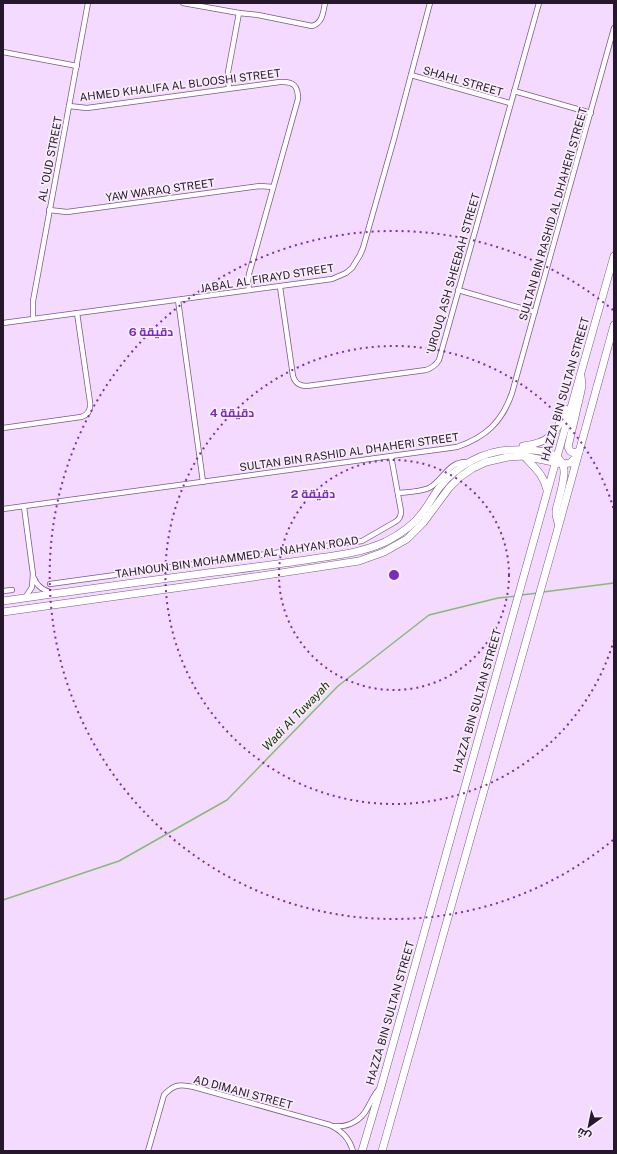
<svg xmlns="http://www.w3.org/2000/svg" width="617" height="1154" viewBox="0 0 617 1154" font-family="'Public Sans',Cairo,sans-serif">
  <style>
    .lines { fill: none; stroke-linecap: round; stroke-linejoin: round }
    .stream { stroke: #89ba73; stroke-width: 1.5 }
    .street-casing { stroke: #7e578d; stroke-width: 6 }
    .primary-casing { stroke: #7e578d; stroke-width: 8 }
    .street { stroke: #fff; stroke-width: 4.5 }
    .primary { stroke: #fff; stroke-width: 7 }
    .ring { fill: none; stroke: #7b2cbf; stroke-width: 2; stroke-dasharray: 2 4 }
    .labels { text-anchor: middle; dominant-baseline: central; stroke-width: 3.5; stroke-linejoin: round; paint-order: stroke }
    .street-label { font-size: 11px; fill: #27172d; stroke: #f7eefa }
    .water-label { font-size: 12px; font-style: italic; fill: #143301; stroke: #f7eefa }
    .centre { fill: #7b2cbf; stroke: #f7eefa; stroke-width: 2 }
    .ring-label { font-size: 12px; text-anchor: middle; font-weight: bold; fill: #7b2cbf; stroke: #f7eefa; stroke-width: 3.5; stroke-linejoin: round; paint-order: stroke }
  </style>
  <rect width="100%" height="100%" fill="#f4dafe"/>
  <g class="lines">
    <!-- stream -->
    <g class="stream">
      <polyline points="543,592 614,583"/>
      <polyline points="521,595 538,593"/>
      <polyline points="3,900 119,861 227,800 338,686 429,615 498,598 516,596"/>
    </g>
    <!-- street casing -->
    <g class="street-casing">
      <g id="street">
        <path d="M 183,3 L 239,13 L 258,15 L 312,26 C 323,23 323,12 325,3"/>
        <polyline points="3,52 77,66"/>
        <polyline points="411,75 510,103"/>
        <polyline points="229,88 228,80 228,72 239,13"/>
        <polyline points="514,91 591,113"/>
        <path d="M 69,106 L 87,108 L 280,82 C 294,81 298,86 298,99 L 249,274 L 248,282 L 249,290"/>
        <polyline points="49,210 67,212 260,186 273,187"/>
        <path d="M 280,287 L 293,376 C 295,383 299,386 307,386 L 426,370 C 432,368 436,365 439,360 L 539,3"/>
        <polyline points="458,290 535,312"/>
        <polyline points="178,300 203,482"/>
        <polyline points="33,319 33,301 88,3"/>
        <polyline points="3,323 332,279 346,273 352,268 360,255 363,248 394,139 430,3"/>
        <path d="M 3,428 L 81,417 C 88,415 91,410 90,402 L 77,313"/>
        <path d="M 398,493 C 407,492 420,492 429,488 C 443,481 448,461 467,462"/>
        <polyline points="24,507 33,574 32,587 25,598"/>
        <path d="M 3,509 L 457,447 C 486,437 502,422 512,393 L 614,28"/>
        <path d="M 34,578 C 37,587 44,590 52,593"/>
        <path d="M 50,584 L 362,541 L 395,522 C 399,520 401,516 401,511 L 391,456"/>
        <polyline points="3,591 12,590"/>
        <path d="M 334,1126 C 348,1128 362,1120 368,1107 C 372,1100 374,1094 380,1088"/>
        <path d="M 148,1151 L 164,1095 C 174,1084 180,1084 194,1087 L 330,1125 C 342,1131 349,1138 353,1151"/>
      </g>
    </g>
    <!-- primary casing -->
    <g class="primary-casing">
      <g id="primary">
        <path d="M 523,446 C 548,443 558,434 565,409"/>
        <polyline points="579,451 574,453 570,451 568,447 581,391 582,385 581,376"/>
        <path d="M 524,456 C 534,467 544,475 547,490"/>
        <path d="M 3,601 C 77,591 150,580 224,571 C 255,567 287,563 318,558 C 341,555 363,552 385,542 C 399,535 413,526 423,512 C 429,504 433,496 439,488 C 457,465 484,451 512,450 C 530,449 566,449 564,474 C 563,486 559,498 556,510 L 556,515 L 558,523"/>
        <polyline points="3,612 247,578 359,561 384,552 407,539 423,523 449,488 460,477 473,468 486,462 508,457 524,456 563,464 570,463 577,457"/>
        <polyline points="362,1151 381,1087 557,457 614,256"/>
        <polyline points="382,1151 555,539 614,325"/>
      </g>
    </g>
    <!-- street -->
    <use href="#street" class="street"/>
    <!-- primary -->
    <use href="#primary" class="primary"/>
  </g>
  <!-- distance rings -->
  <g class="ring">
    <circle cx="394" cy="575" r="115"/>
    <path d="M614 640A229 229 0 1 1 614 510"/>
    <path d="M613 840A344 344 0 1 1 613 310"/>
  </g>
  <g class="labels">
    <!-- street labels -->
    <g class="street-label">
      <text transform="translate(463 81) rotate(16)">SHAHL STREET</text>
      <text transform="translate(180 85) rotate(-7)">AHMED KHALIFA AL BLOOSHI STREET</text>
      <text transform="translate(50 159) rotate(-79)">AL 'OUD STREET</text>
      <text transform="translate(160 190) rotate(-8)">YAW WARAQ STREET</text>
      <text transform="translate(553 214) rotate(-74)">SULTAN BIN RASHID AL DHAHERI STREET</text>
      <text transform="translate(453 274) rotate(-74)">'UROUQ ASH SHEEBAH STREET</text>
      <text transform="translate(267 278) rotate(-9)">JABAL AL FIRAYD STREET</text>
      <text transform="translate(565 389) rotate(-74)">HAZZA BIN SULTAN STREET</text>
      <text transform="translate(349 452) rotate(-8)">SULTAN BIN RASHID AL DHAHERI STREET</text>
      <text transform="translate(237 557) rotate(-8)">TAHNOUN BIN MOHAMMED AL NAHYAN ROAD</text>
      <text transform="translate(477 701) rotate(-74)">HAZZA BIN SULTAN STREET</text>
      <text transform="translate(390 1013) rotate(-74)">HAZZA BIN SULTAN STREET</text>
      <text transform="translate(243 1092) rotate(15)">AD DIMANI STREET</text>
    </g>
    <!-- water labels -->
    <g class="water-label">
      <text transform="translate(296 716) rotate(-46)">Wadi Al Tuwayah</text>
    </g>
  </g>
  <circle cx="394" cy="575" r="6" class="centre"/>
  <g class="ring-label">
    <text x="151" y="336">6 دقيقة</text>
    <text x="232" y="417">4 دقيقة</text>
    <text x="313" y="498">2 دقيقة</text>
  </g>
  <!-- border -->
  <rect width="617" height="1154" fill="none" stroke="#27172d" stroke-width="8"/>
  <!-- north arrow -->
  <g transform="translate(589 1126) rotate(213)" stroke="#f7eefa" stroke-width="3" paint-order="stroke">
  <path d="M0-3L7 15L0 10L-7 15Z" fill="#27172d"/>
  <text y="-6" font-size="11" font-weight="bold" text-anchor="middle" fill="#27172d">ش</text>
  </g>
</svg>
